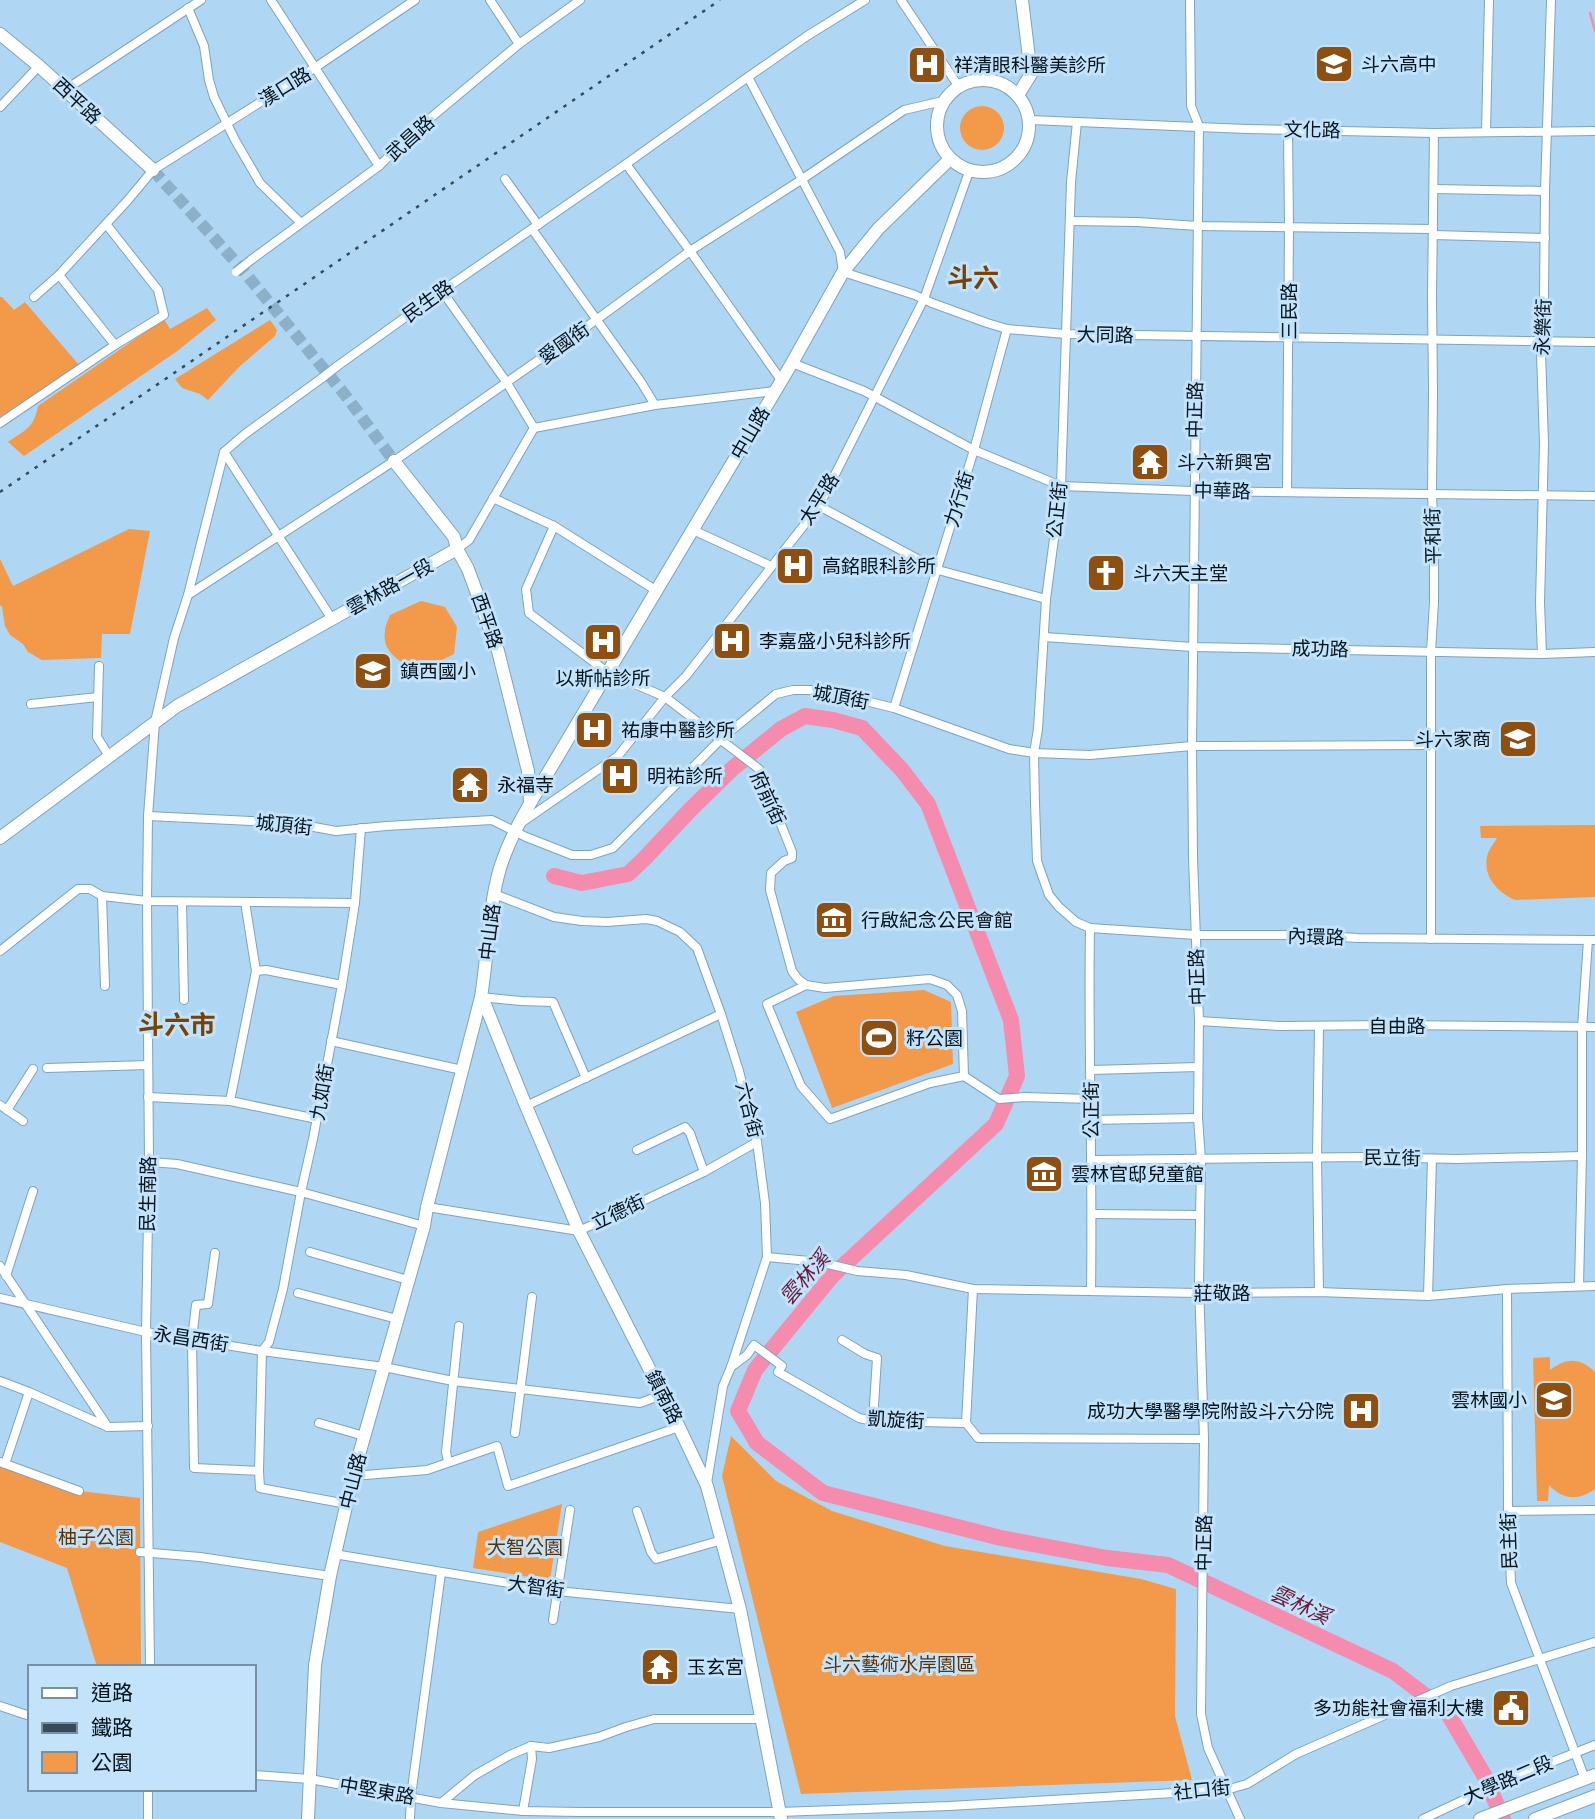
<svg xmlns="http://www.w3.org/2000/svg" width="1595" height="1819" viewBox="0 0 1595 1819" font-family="'Fira Sans Condensed','Noto Sans TC',sans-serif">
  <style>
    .green { fill: #f29a4a }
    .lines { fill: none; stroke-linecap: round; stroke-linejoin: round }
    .stream { stroke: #f58bad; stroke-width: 2.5 }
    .river { stroke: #f58bad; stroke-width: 16 }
    .primary-tunnel { stroke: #8db0c9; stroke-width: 12; stroke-dasharray: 12 6; stroke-linecap: butt }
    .street-casing { stroke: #7da3bf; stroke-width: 10 }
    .secondary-casing { stroke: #7da3bf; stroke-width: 14 }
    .primary-casing { stroke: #7da3bf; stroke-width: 14 }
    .street { stroke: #fff; stroke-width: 8 }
    .secondary { stroke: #fff; stroke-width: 12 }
    .primary { stroke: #fff; stroke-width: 12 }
    .rail { stroke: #364b5b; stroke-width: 2.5; stroke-dasharray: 3.5 7; stroke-linecap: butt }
    .street-bridge-casing { stroke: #7da3bf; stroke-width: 10; stroke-linecap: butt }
    .street-bridge { stroke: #fff; stroke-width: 8 }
    .labels { text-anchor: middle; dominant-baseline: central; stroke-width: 6; stroke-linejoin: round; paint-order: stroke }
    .poi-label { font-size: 19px; fill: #05131d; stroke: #c3e3fb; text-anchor: start }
    .street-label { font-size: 19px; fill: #05131d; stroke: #c3e3fb }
    .park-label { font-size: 19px; fill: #5c3309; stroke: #c3e3fb }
    .water-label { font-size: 21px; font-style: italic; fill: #6a193a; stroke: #c3e3fb }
    .district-label { font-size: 26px; font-weight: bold; fill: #784204; stroke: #c3e3fb }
  </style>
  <rect width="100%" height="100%" fill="#afd7f4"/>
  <!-- green -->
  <g class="green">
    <circle cx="982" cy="128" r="22"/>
    <polygon points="0,297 2,297 14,310 25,302 79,365 0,417"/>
    <path d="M 207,308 L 216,320 L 176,352 L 24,456 L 8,442 C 25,430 34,428 38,406 L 164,319 L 170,329 Z"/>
    <polygon points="270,320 277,330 275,336 239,367 208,400 200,394 182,388 175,379"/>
    <polygon points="129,529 150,531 130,634 102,634 101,658 42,660 28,652 23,644 10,635 5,626 2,607 0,605 0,559 13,586"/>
    <path d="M 421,601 L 445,607 L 457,627 L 454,654 L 419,671 C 402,664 381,652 385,631 C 385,626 388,620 390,615 Z"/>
    <path d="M 1595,825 L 1595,897 L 1515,900 C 1497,892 1481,875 1488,853 C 1490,848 1494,843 1497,838 L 1481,838 L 1480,826 Z"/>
    <polygon points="924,990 951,1002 953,1064 832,1108 796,1012 834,996"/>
    <path d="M 1550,1357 L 1550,1370 C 1567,1358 1579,1357 1595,1372 L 1595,1489 C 1578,1501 1563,1500 1549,1485 L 1548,1501 L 1537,1501 L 1533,1358 Z"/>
    <polygon points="731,1436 776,1481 832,1511 945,1546 1141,1579 1176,1589 1175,1716 1192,1780 801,1794 722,1476"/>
    <polygon points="0,1465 79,1491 140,1498 141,1667 97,1667 67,1568 0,1542"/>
    <polygon points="562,1504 550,1580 473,1568 478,1532"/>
  </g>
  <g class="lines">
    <!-- stream -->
    <polyline class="stream" points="1590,13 1595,31"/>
    <!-- river -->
    <polyline class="river" points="554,876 582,883 628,874 644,859 691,809 733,768 781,729 805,716 833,720 862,728 902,770 928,804 1011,1020 1017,1076 996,1124 832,1276 755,1370 738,1411 757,1443 823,1493 1001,1538 1107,1558 1168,1565 1393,1671 1447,1712 1484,1775 1503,1819"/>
    <!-- primary-tunnel -->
    <polyline class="primary-tunnel" points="153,170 241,268 346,396 394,461"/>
    <!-- street casing -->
    <g class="street-casing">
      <g id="street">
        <polyline points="271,0 379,166"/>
        <polyline points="490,0 519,44"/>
        <polyline points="901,0 955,81 960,85"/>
        <polyline points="1190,0 1191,106 1199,126 1192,746 1193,858 1199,1021 1198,1118 1201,1160 1199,1283 1204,1439 1201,1714 1208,1748 1240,1819"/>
        <polyline points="188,8 204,46 209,80 214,97 235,140 260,183 301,223"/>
        <polyline points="748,77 840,252 843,272 915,295 932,303 987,323 1007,329 1065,334 1595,342"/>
        <polyline points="65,90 201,0"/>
        <polyline points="0,107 39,66"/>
        <polyline points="1030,120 1246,129 1434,133 1595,131"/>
        <polyline points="1077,122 1071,182 1061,486 1046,599 1038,729 1034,753 1035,803 1037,861 1049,895 1059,907 1076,922 1090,928 1196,935 1312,935 1357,938 1595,940"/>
        <polyline points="1486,132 1489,0"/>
        <polyline points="626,164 690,251 781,380"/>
        <polyline points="505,179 538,225"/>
        <polyline points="1435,189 1545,191"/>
        <polyline points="1070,221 1137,222 1198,226 1433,229"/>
        <polyline points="532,229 641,382 655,405"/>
        <polyline points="1433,235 1545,238"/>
        <polyline points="251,260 379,166 416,130 519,44 580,0"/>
        <polyline points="59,275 115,345"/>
        <polyline points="442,291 507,383 534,428"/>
        <polyline points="34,297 59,275 128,200 153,170 316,67 415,0"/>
        <polyline points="792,363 864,391 974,450 1061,486 1193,491 1595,496"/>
        <polyline points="336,367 442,291 626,164 748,77 807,36 865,0"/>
        <polyline points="0,423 115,345 164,315 158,290 106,224"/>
        <polyline points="224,452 332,619"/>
        <polyline points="1287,492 1289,227 1288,129"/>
        <polyline points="493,498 554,526 657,591"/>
        <polyline points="819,506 938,570 1046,599"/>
        <polyline points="554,526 526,589 529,613 607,672 665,697 759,769 792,852 792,858 784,861 771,873 770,890 792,971 798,979 806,985 825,988 930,979 947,985 957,995 962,1011 964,1076 999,1099 1025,1097 1090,1099"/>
        <polyline points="693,530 771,566"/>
        <polyline points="457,549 469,540 534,428 655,405 775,391"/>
        <polyline points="188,595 394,461 596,320 690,251 801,180 904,110 943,101"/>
        <polyline points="1044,637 1193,647 1542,654 1595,652"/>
        <polyline points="1542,654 1540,603 1544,444 1541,352 1544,298 1545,191 1551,0"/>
        <polyline points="99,666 97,737 109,756"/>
        <polyline points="31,704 98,697"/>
        <polyline points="894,708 974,450 1007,329"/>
        <polyline points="148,816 292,823 336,831 386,826 492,820 526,837 572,855 591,855 613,848 721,739 776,694 793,690 821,690 894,708 1009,749 1034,753 1090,755 1192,746 1431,745"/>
        <polyline points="521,823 618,756 665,697 686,676 819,506 924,299 970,169"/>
        <polyline points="494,894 554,917 582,921 607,922 646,919 657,921 680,932 697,948 721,1014 739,1071 757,1142 765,1203 767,1257 731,1367 723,1386 707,1483"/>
        <polyline points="102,896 105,986"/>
        <polyline points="182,902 184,1000"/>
        <polyline points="245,902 256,971"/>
        <path d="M 1090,928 C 1088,1049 1093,1170 1091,1291"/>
        <polyline points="1431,939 1431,652 1434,602 1434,546 1432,493 1433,390 1432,297 1434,133"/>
        <polyline points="0,951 78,889 90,889 102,896 147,901 355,903"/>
        <polyline points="806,985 767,1004 801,1086 830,1119 930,1083 964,1076"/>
        <polyline points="481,997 521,1001 553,1002 586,1078"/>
        <polyline points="1199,1021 1279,1026 1394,1025 1595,1027"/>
        <polyline points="331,1041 462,1070"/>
        <polyline points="47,1068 148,1065"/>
        <polyline points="1091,1070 1198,1067"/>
        <polyline points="148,1097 230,1101 317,1119"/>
        <polyline points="230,1101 256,971 266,970 342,985"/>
        <polyline points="0,1105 23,1121"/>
        <polyline points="526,1106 721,1014"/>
        <polyline points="7,1110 33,1069"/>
        <polyline points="1091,1120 1198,1118"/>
        <polyline points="637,1150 685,1127 690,1133 704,1172"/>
        <polyline points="1092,1160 1365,1157 1457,1159 1582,1156"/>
        <polyline points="149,1162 177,1164 301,1192 424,1226"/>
        <polyline points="427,1207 579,1231 704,1172 757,1142"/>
        <polyline points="1092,1214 1200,1215"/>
        <polyline points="310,1252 408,1280"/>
        <polyline points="215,1253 208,1304 196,1305 192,1339 194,1468 259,1471 260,1488 347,1504"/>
        <polyline points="767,1257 820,1262 857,1271 906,1275 973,1289 1199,1293 1319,1292 1428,1296 1507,1289 1595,1286"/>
        <polyline points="0,1266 108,1427"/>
        <polyline points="6,1276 33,1191"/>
        <polyline points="1579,1286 1582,1156 1582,1028 1588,940"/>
        <polyline points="1507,1289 1508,1511 1511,1583 1585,1779"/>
        <polyline points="1319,1292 1317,1158 1319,1027"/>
        <polyline points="298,1293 397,1319"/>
        <polyline points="1428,1296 1432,1159"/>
        <polyline points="0,1298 146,1332 262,1351 384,1367 453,1381 640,1403 662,1395"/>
        <polyline points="842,1340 865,1354 877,1358 873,1421"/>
        <polyline points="731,1367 747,1355 754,1345 782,1366 778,1372 859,1418 873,1421 966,1423"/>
        <polyline points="0,1381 29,1392 108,1427 148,1426"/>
        <polyline points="319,1423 364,1436"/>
        <polyline points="966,1423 978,1438 1204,1439"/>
        <polyline points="966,1423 973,1289"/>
        <polyline points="515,1433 532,1297"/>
        <polyline points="448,1461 446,1452 459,1326"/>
        <polyline points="0,1462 79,1491"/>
        <polyline points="5,1464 29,1392"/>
        <polyline points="259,1471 262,1351 269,1342 283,1289 301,1192 313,1139 342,985 355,903 361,828"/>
        <polyline points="353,1476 427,1470 497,1446 508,1486 679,1427"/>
        <polyline points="637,1511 651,1552 656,1559 722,1540"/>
        <polyline points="1508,1511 1595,1510"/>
        <polyline points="140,1552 200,1557 330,1576"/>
        <polyline points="334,1554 557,1591 740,1609"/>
        <polyline points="553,1620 570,1510"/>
        <polyline points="150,1667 146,1332 149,1162 147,901 148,816 155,722 174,638 188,595 224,452 245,434 322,378"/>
        <polyline points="0,1706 30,1716"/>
        <polyline points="254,1775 310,1779 441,1803 523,1811 580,1812 779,1812 949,1806 1226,1790 1247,1784 1296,1754 1451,1686 1595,1642"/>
        <polyline points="148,1789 148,1819"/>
        <polyline points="441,1803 475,1775 510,1755 531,1746 549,1748 599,1737 626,1727 654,1719 762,1719"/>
        <polyline points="523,1811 532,1759 531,1746"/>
        <polyline points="410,1819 411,1796 441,1573"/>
        <polyline points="1423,1819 1504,1781 1595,1745"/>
      </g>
    </g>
    <!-- secondary casing -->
    <g class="secondary-casing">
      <g id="secondary">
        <circle cx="983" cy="126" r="46"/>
        <polyline points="1018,95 1031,74 1022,0"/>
        <polyline points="457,549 468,569 498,651 528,771 530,802"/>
        <polyline points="482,997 526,1106 579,1231 679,1427 707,1486 740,1609 781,1819"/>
        <path d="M 308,1819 L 315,1665 L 330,1576 L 353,1476 L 424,1226 L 427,1207 L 481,997 C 488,954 488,910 500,868 C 511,833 531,802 549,771 L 792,363 L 843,272 L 878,229 L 950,159"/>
      </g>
    </g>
    <!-- primary casing -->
    <g class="primary-casing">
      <g id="primary">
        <polyline points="0,34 39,66 153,170"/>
        <polyline points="0,838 177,706 457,549 454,537 394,461"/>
        <polyline points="1480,1819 1595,1775"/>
        <polyline points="1535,1819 1595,1796"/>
      </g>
    </g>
    <!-- street -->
    <use href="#street" class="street"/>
    <!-- secondary -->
    <use href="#secondary" class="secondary"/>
    <!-- primary -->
    <use href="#primary" class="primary"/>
    <!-- rail -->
    <polyline class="rail" points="0,492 720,0"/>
    <!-- street-bridge casing -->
    <g class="street-bridge-casing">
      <g id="street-bridge">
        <polyline points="236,272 251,260"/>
        <polyline points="322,378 336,367"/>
      </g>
    </g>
    <!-- street-bridge -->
    <use href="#street-bridge" class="street-bridge"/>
  </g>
  <!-- icons -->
  <defs>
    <g id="school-square" transform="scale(2.0125)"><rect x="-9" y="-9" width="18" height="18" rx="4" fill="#8d5011" stroke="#c3e3fb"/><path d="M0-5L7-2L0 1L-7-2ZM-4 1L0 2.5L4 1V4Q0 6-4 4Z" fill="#fff"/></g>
    <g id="hospital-square" transform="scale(2.0125)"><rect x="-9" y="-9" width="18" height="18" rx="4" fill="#8d5011" stroke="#c3e3fb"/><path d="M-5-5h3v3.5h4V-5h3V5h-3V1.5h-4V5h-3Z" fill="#fff"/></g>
    <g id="temple-square" transform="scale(2.0125)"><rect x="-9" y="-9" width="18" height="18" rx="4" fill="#8d5011" stroke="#c3e3fb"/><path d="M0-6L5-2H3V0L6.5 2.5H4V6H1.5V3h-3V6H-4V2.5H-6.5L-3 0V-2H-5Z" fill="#fff"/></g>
    <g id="church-square" transform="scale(2.0125)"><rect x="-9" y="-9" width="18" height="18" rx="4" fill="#8d5011" stroke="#c3e3fb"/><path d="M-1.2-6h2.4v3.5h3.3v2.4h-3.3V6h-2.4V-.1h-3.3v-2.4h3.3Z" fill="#fff"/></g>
    <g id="museum-square" transform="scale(2.0125)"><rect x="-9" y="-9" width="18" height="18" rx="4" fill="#8d5011" stroke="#c3e3fb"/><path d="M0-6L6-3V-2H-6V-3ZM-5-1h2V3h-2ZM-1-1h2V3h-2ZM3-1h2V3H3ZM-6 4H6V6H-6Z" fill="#fff"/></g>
    <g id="stadium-square" transform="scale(2.0125)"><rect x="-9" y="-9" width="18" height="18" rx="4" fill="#8d5011" stroke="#c3e3fb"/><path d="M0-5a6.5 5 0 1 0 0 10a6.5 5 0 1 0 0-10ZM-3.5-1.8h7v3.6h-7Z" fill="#fff"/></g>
    <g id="civic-square" transform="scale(2.0125)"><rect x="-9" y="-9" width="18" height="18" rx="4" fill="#8d5011" stroke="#c3e3fb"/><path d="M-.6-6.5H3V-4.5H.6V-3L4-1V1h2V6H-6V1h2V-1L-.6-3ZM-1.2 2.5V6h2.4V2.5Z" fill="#fff"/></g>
  </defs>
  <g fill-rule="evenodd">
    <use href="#school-square" x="1334" y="64"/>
    <use href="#hospital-square" x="927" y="65"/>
    <use href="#temple-square" x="1150" y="462"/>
    <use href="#hospital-square" x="795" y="566"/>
    <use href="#church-square" x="1106" y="573"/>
    <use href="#hospital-square" x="732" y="641"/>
    <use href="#hospital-square" x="603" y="642"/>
    <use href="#school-square" x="373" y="671"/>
    <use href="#hospital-square" x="594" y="730"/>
    <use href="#school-square" x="1518" y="739"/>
    <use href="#hospital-square" x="620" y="776"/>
    <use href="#temple-square" x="470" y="785"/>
    <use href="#museum-square" x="834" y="920"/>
    <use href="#stadium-square" x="879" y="1038"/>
    <use href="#museum-square" x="1044" y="1174"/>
    <use href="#school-square" x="1554" y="1400"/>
    <use href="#hospital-square" x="1361" y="1411"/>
    <use href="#temple-square" x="660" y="1667"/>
    <use href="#civic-square" x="1511" y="1708"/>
  </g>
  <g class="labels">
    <!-- poi labels -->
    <g class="poi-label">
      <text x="1361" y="64">斗六高中</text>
      <text x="954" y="65">祥清眼科醫美診所</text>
      <text x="1177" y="462">斗六新興宮</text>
      <text x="822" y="566">高銘眼科診所</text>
      <text x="1133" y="573">斗六天主堂</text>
      <text x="759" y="641">李嘉盛小兒科診所</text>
      <text x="400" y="671">鎮西國小</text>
      <text x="603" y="678" text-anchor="middle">以斯帖診所</text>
      <text x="621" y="730">祐康中醫診所</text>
      <text x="1491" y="739" text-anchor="end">斗六家商</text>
      <text x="647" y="776">明祐診所</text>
      <text x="497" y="785">永福寺</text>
      <text x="861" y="920">行啟紀念公民會館</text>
      <text x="906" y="1038">籽公園</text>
      <text x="1071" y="1174">雲林官邸兒童館</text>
      <text x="1527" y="1400" text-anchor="end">雲林國小</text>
      <text x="1334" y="1411" text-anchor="end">成功大學醫學院附設斗六分院</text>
      <text x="687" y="1667">玉玄宮</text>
      <text x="1484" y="1708" text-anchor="end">多功能社會福利大樓</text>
    </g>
    <!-- street labels -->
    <g class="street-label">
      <text transform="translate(285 87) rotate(-32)">漢口路</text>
      <text transform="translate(77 101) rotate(43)">西平路</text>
      <text transform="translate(1312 130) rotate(1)">文化路</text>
      <text transform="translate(410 138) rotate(-42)">武昌路</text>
      <text transform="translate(428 301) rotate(-36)">民生路</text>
      <text transform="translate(1289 311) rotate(-90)">三民路</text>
      <text transform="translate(1543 327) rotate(-88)">永樂街</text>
      <text transform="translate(1105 335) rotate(1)">大同路</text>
      <text transform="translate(564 343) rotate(-35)">愛國街</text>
      <text transform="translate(1195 410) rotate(-89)">中正路</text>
      <text transform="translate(750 433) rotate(-60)">中山路</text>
      <text transform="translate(1222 491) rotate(1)">中華路</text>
      <text transform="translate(819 499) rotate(-58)">太平路</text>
      <text transform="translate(959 499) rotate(-73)">力行街</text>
      <text transform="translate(1057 510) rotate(-84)">公正街</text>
      <text transform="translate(1433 536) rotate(-91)">平和街</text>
      <text transform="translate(390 587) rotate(-29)">雲林路一段</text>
      <text transform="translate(487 621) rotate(71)">西平路</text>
      <text transform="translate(1320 649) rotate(1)">成功路</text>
      <text transform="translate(841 697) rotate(11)">城頂街</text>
      <text transform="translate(768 798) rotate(65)">府前街</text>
      <text transform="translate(284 825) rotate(6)">城頂街</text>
      <text transform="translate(490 932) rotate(-83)">中山路</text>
      <text transform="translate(1316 937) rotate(2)">內環路</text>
      <text transform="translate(1197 977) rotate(-92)">中正路</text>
      <text x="1397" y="1026">自由路</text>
      <text transform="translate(322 1092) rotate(-80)">九如街</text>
      <text transform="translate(749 1110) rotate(76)">六合街</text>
      <text transform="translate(1091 1110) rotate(-90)">公正街</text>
      <text transform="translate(1392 1158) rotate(1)">民立街</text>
      <text transform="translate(148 1194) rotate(-89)">民生南路</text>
      <text transform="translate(618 1212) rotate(-25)">立德街</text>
      <text x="1222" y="1293">莊敬路</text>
      <text transform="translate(191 1339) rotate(9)">永昌西街</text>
      <text transform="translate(664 1397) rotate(63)">鎮南路</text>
      <text transform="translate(896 1420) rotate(3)">凱旋街</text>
      <text transform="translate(353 1481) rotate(-76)">中山路</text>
      <text transform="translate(1509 1541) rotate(-92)">民主街</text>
      <text transform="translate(1204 1543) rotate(-89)">中正路</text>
      <text transform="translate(536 1587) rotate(8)">大智街</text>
      <text transform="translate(1508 1780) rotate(-23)">大學路二段</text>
      <text transform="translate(1202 1790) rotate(-6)">社口街</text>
      <text transform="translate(377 1791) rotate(10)">中堅東路</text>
    </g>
    <!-- park labels -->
    <g class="park-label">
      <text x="96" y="1537">柚子公園</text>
      <text x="525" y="1547">大智公園</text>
      <text x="899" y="1664">斗六藝術水岸園區</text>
    </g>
    <!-- water labels -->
    <g class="water-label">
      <text transform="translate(805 1278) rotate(-49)">雲林溪</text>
      <text transform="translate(1300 1605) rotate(25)">雲林溪</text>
    </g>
    <!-- district labels -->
    <g class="district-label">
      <text x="973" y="278">斗六</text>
      <text x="177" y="1025">斗六市</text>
    </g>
  </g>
  <!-- legend -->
  <rect x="28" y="1665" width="228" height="126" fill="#c3e3fb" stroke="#7790a2" stroke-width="2"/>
  <rect x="42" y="1688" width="35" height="10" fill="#ffffff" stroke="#7790a2" stroke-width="2"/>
  <text x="91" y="1700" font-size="21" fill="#05131d">道路</text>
  <rect x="42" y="1723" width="35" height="10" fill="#364b5b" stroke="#7790a2" stroke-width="2"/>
  <text x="91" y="1735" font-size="21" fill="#05131d">鐵路</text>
  <rect x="42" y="1752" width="35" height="21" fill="#f29a4a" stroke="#7790a2" stroke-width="2"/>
  <text x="91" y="1770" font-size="21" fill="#05131d">公園</text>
</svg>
